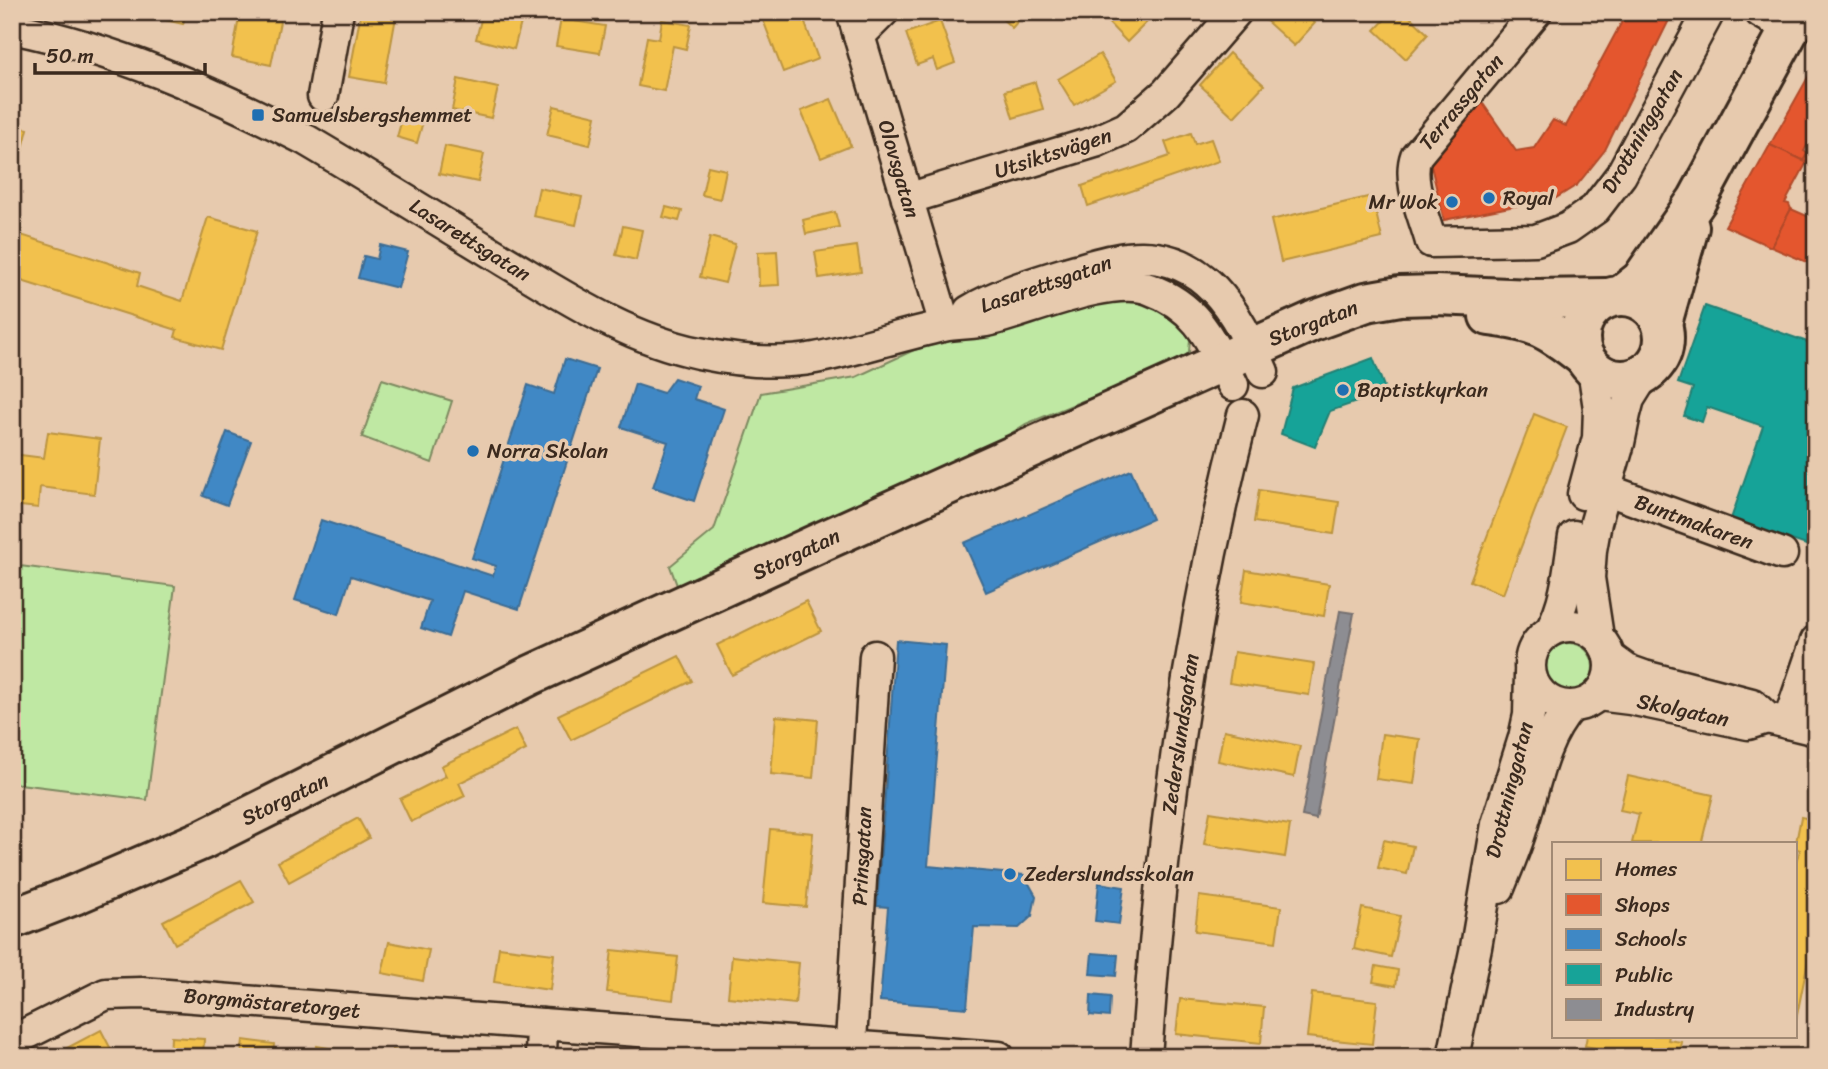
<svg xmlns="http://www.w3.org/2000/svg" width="1828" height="1069" viewBox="0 0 1828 1069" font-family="Sriracha,sans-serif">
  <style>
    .green { fill: #bfe8a3; stroke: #7d8960; stroke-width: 2 }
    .homes { fill: #f2c14e; stroke: #bb9440; stroke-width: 2 }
    .shops { fill: #e4572e; stroke: #b14a29; stroke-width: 2 }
    .schools { fill: #3f88c5; stroke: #3e6c93; stroke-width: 2 }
    .public { fill: #17a398; stroke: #227f73; stroke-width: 2 }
    .industry { fill: #8d8d92; stroke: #746f6f; stroke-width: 2 }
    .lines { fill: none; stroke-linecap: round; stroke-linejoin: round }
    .minor-casing { stroke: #3b2a1e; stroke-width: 35 }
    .major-casing { stroke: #3b2a1e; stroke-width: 44 }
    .minor { stroke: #e7caae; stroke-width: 30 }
    .major { stroke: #e7caae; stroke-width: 38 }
    .poi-dot { fill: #1f6fb2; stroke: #e7caae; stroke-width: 2.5 }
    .labels { text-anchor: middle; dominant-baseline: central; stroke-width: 7; stroke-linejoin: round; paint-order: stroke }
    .street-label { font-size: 21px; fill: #3b2a1e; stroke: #e7caae }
    .poi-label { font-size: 21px; fill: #3b2a1e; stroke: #e7caae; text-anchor: start }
  </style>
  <rect width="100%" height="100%" fill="#e7caae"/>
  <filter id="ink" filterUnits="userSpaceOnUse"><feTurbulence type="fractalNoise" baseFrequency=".0143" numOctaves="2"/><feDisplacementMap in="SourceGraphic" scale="14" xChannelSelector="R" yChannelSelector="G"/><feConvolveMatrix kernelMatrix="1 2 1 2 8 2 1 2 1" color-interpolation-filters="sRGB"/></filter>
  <g filter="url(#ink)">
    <!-- green -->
    <g class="green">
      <polygon points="1141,298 1183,322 1190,340 1189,352 1176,367 1144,382 1082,401 1026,424 983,451 682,599 670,566 714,530 761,393 856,377 914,350 1083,303"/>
      <polygon points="382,379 452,401 432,463 362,437"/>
      <polygon points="12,565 175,586 147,800 12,783"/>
      <circle cx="1569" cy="667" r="24"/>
    </g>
    <!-- homes -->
    <g class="homes">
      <polygon points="145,12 186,12 183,24 144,15"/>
      <polygon points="240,12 282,12 271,65 232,57"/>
      <polygon points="361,12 396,17 384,83 349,77"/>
      <polygon points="483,12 496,12 522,19 514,49 476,39"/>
      <polygon points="760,12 801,12 818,59 783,72"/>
      <polygon points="995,12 1026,12 1012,28"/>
      <polygon points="1098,12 1139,12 1148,21 1127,42"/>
      <polygon points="1266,12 1303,12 1315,23 1294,46 1262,17"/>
      <polygon points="1392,12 1405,12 1428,34 1406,59 1375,30"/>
      <polygon points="561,19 605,26 600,53 556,46"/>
      <polygon points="662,20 691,25 686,49 673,46 664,91 638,86 647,37 659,39"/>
      <polygon points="940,21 955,63 937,70 933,59 917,65 906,33"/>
      <polygon points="1229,53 1264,85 1234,117 1200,85"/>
      <polygon points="1100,54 1116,81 1074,105 1058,79"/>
      <polygon points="458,79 498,88 491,118 452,110"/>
      <polygon points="1035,82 1043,109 1013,118 1005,91"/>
      <polygon points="831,99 851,146 821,158 801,111"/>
      <polygon points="554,106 596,116 590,145 547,135"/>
      <polygon points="404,112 424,118 417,143 397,137"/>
      <polygon points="12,125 28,129 12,190"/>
      <polygon points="1191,133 1195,144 1211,139 1219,161 1088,206 1082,186 1170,156 1165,142"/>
      <polygon points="445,146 484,154 478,182 439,174"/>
      <polygon points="708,166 726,170 720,199 702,195"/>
      <polygon points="539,188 582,197 576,225 533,216"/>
      <polygon points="1372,196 1382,238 1281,262 1271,220"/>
      <polygon points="666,207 682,211 679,221 663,217"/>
      <polygon points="835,212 839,227 806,234 803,220"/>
      <polygon points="208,217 257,231 221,350 175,337 177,330 12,278 12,232 140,273 137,286 182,301"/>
      <polygon points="623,226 642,230 636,260 616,255"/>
      <polygon points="710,237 735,244 725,283 700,277"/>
      <polygon points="857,246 861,272 819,278 815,252"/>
      <polygon points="777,251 779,285 759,286 758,252"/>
      <polygon points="1534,414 1567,427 1503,594 1470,581"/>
      <polygon points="48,432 100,439 94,494 40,487 38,508 12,505 12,454 44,458"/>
      <polygon points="1259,490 1339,502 1334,534 1254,522"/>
      <polygon points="1246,570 1329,584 1324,616 1241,602"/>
      <polygon points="806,601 821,631 732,675 717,645"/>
      <polygon points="1234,652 1314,664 1309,695 1229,683"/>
      <polygon points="679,656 692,681 571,740 558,715"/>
      <polygon points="776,716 818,720 813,778 771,774"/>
      <polygon points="516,729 526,750 459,783 465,796 411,822 400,799 446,776 441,766"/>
      <polygon points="1224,730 1300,746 1294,777 1218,761"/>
      <polygon points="1382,734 1420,739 1414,784 1376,779"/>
      <polygon points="1628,776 1713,795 1702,841 1711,843 1632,843 1639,814 1620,810"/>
      <polygon points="1210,812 1290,825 1285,857 1204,844"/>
      <polygon points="1801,817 1816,820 1816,921 1795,1025 1795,864 1800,850 1795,848"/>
      <polygon points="358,818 369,838 289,882 278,862"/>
      <polygon points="770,829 813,833 806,907 763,903"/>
      <polygon points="1384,840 1413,846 1407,874 1378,868"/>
      <polygon points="12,856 18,868 12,871"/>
      <polygon points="241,880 254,902 175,944 163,921"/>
      <polygon points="1199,896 1281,907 1276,942 1195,931"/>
      <polygon points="1362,908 1400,916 1391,957 1354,949"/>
      <polygon points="389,942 429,950 423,981 382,973"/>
      <polygon points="499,947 554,954 550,990 494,982"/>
      <polygon points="612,950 678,957 673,1000 607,992"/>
      <polygon points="732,956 799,963 795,1004 728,997"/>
      <polygon points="1376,966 1398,970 1396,986 1373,982"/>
      <polygon points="1312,993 1377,1001 1372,1044 1307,1037"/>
      <polygon points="1180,999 1264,1007 1261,1043 1176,1034"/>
      <polygon points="101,1030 115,1057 50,1057"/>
      <polygon points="1587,1036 1669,1036 1668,1040 1682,1042 1679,1057 1642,1057 1585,1046"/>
      <polygon points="171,1037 204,1039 203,1057 170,1057"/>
      <polygon points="243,1040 274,1044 273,1057 241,1057"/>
      <polygon points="317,1046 352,1052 351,1057 315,1057"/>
      <polygon points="392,1050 425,1055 424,1057 391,1057"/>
    </g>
    <!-- shops -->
    <g class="shops">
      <polygon points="1627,12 1673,12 1605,150 1577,185 1556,198 1444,220 1427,149 1479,98 1516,151 1534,148 1553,120 1566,126"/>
      <polygon points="1816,63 1816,130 1804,151 1808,153 1803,161 1770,145"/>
      <polygon points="1770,145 1807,162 1785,203 1789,204 1791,209 1771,247 1725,226"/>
      <polygon points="1812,152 1816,154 1816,166 1803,161 1808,153"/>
      <polygon points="1791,209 1816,220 1816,266 1771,247"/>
    </g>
    <!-- schools -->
    <g class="schools">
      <polygon points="380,245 408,252 398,288 358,278 364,256 377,259"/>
      <polygon points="565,359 597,369 519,609 463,591 448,637 421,628 430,601 351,576 339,614 295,600 321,520 493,576 496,566 472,558 528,385 554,394"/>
      <polygon points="674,378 698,386 694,399 724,409 694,501 653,487 668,442 621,427 635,384 663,393"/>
      <polygon points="227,432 251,441 227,505 203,496"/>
      <polygon points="1131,470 1152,519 986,592 964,543"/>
      <polygon points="896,640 946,645 928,866 1024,875 1036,896 1032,916 1019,928 974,927 967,1008 880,1001 888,907 877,906"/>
      <polygon points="1099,883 1124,887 1119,924 1095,921"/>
      <polygon points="1092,953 1118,955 1116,976 1090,974"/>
      <polygon points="1091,995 1110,997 1109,1017 1090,1015"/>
    </g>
    <!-- public -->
    <g class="public">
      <polygon points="1705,306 1816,345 1815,548 1731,519 1763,426 1707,407 1702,422 1684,416 1693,388 1678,383"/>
      <polygon points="1373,358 1386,392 1330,411 1315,447 1281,434 1293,388"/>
    </g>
    <!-- industry -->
    <polygon class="industry" points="1340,611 1354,613 1316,819 1302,816"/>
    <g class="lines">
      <!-- minor casing -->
      <g class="minor-casing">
        <g id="minor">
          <polyline points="852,12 945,325"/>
          <path d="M 1536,12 L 1416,156 C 1407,181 1424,216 1431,242 L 1536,240 L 1568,228 L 1595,209 L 1621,175 L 1709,12"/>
          <polyline points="1760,12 1790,29"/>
          <path d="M 12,28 C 116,49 212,92 306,140 C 372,179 438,220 505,261 C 567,298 627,338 699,353 C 737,361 777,365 815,358 C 858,350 900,335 943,326 C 959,323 975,324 991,320 C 1031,310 1111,275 1149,289 C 1199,307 1211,341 1233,385"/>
          <polyline points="859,36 883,12"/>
          <polyline points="323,96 338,12"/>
          <polyline points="907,199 1095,142 1126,128 1166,93 1236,12"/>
          <path d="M 969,311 C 999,293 1036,282 1069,272 C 1088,267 1107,260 1127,258 C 1204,249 1237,312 1263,372"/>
          <polyline points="1605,489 1782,554"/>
          <polyline points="1583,494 1598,438 1599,408 1593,369"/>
          <circle cx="1570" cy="666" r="40"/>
          <path d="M 1551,630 C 1567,600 1569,569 1574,536"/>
          <polyline points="1598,637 1589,578 1591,550 1596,522 1619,443 1625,414 1629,399 1644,375"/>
          <polyline points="1609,657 1627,670 1644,676 1752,704 1767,718 1816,730"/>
          <polyline points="1598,695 1630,699 1748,724 1767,718"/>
          <polyline points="1788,723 1816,641"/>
          <path d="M 1499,888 C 1507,868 1516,848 1522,827 C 1535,786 1542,739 1571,707"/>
          <polyline points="12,1041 106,994 142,993 542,1024 999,1057"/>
          <polyline points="541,1057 542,1024"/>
          <polyline points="850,1057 875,656"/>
          <path d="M 1146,1057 C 1161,840 1188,626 1243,415"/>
          <polyline points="1453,1057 1476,947 1497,824 1524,738 1529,715 1530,674"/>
        </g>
      </g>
      <!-- major casing -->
      <g class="major-casing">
        <g id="major">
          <polyline points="1622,295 1641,280 1697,200 1799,12"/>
          <circle cx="1622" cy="338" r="42"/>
          <path d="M 1489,316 C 1537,322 1547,328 1584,357"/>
          <polyline points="1662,323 1689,227"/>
          <polyline points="12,919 74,895 202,840 529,676 823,541 1313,321 1366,302 1400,296 1436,295 1532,299 1607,298"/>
        </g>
      </g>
      <!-- minor -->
      <use href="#minor" class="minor"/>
      <!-- major -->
      <use href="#major" class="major"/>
    </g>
  </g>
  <!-- markers -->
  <g class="poi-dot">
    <rect x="251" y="108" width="14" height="14" rx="3.5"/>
    <circle cx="1489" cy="198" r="7"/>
    <circle cx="1452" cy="202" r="7"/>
    <circle cx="1343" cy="390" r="7"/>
    <circle cx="473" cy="451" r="7"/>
    <circle cx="1010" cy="874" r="7"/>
  </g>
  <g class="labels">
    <!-- street labels -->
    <g class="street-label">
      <text transform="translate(1461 102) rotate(-50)">Terrassgatan</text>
      <text transform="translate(1642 131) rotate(-60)">Drottninggatan</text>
      <text transform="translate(1053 153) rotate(-18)">Utsiktsvägen</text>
      <text transform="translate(899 169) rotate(74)">Olovsgatan</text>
      <text transform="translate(470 240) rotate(32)">Lasarettsgatan</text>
      <text transform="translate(1046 284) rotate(-19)">Lasarettsgatan</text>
      <text transform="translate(1313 323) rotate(-21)">Storgatan</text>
      <text transform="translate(1694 522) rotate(20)">Buntmakaren</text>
      <text transform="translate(796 554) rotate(-25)">Storgatan</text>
      <text transform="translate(1683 710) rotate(12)">Skolgatan</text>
      <text transform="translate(1180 734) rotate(-82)">Zederslundsgatan</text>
      <text transform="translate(1509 790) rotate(-76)">Drottninggatan</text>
      <text transform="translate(285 799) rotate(-26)">Storgatan</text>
      <text transform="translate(862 856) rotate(-87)">Prinsgatan</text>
      <text transform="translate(272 1003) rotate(5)">Borgmästaretorget</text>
    </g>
    <!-- poi labels -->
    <g class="poi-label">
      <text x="272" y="115">Samuelsbergshemmet</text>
      <text x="1503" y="198">Royal</text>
      <text x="1438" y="202" text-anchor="end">Mr Wok</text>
      <text x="1357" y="390">Baptistkyrkan</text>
      <text x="487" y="451">Norra Skolan</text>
      <text x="1024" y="874">Zederslundsskolan</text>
    </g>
  </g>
  <!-- margin -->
  <rect width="1828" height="1069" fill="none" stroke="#e7caae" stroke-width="42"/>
  <rect x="21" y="21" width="1786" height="1027" fill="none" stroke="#3b2a1e" stroke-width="2.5" filter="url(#ink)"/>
  <!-- legend -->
  <rect x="1552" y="842" width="245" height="196" fill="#e7caae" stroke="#a28a74" stroke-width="2"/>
  <rect x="1566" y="859" width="35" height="21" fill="#f2c14e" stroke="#a28a74" stroke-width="2"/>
  <text x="1615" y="876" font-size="21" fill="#3b2a1e">Homes</text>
  <rect x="1566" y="894" width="35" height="21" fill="#e4572e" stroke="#a28a74" stroke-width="2"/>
  <text x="1615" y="912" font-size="21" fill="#3b2a1e">Shops</text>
  <rect x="1566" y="929" width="35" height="21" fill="#3f88c5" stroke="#a28a74" stroke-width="2"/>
  <text x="1615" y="946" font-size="21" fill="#3b2a1e">Schools</text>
  <rect x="1566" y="964" width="35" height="21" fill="#17a398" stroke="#a28a74" stroke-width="2"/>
  <text x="1615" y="982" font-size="21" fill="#3b2a1e">Public</text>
  <rect x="1566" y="999" width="35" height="21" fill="#8d8d92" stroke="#a28a74" stroke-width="2"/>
  <text x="1615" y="1016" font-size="21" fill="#3b2a1e">Industry</text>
  <!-- scale -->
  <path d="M35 63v10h170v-10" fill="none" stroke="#3b2a1e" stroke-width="3.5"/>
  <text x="46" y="63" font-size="21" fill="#3b2a1e" stroke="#e7caae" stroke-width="5" paint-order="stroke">50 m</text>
</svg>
